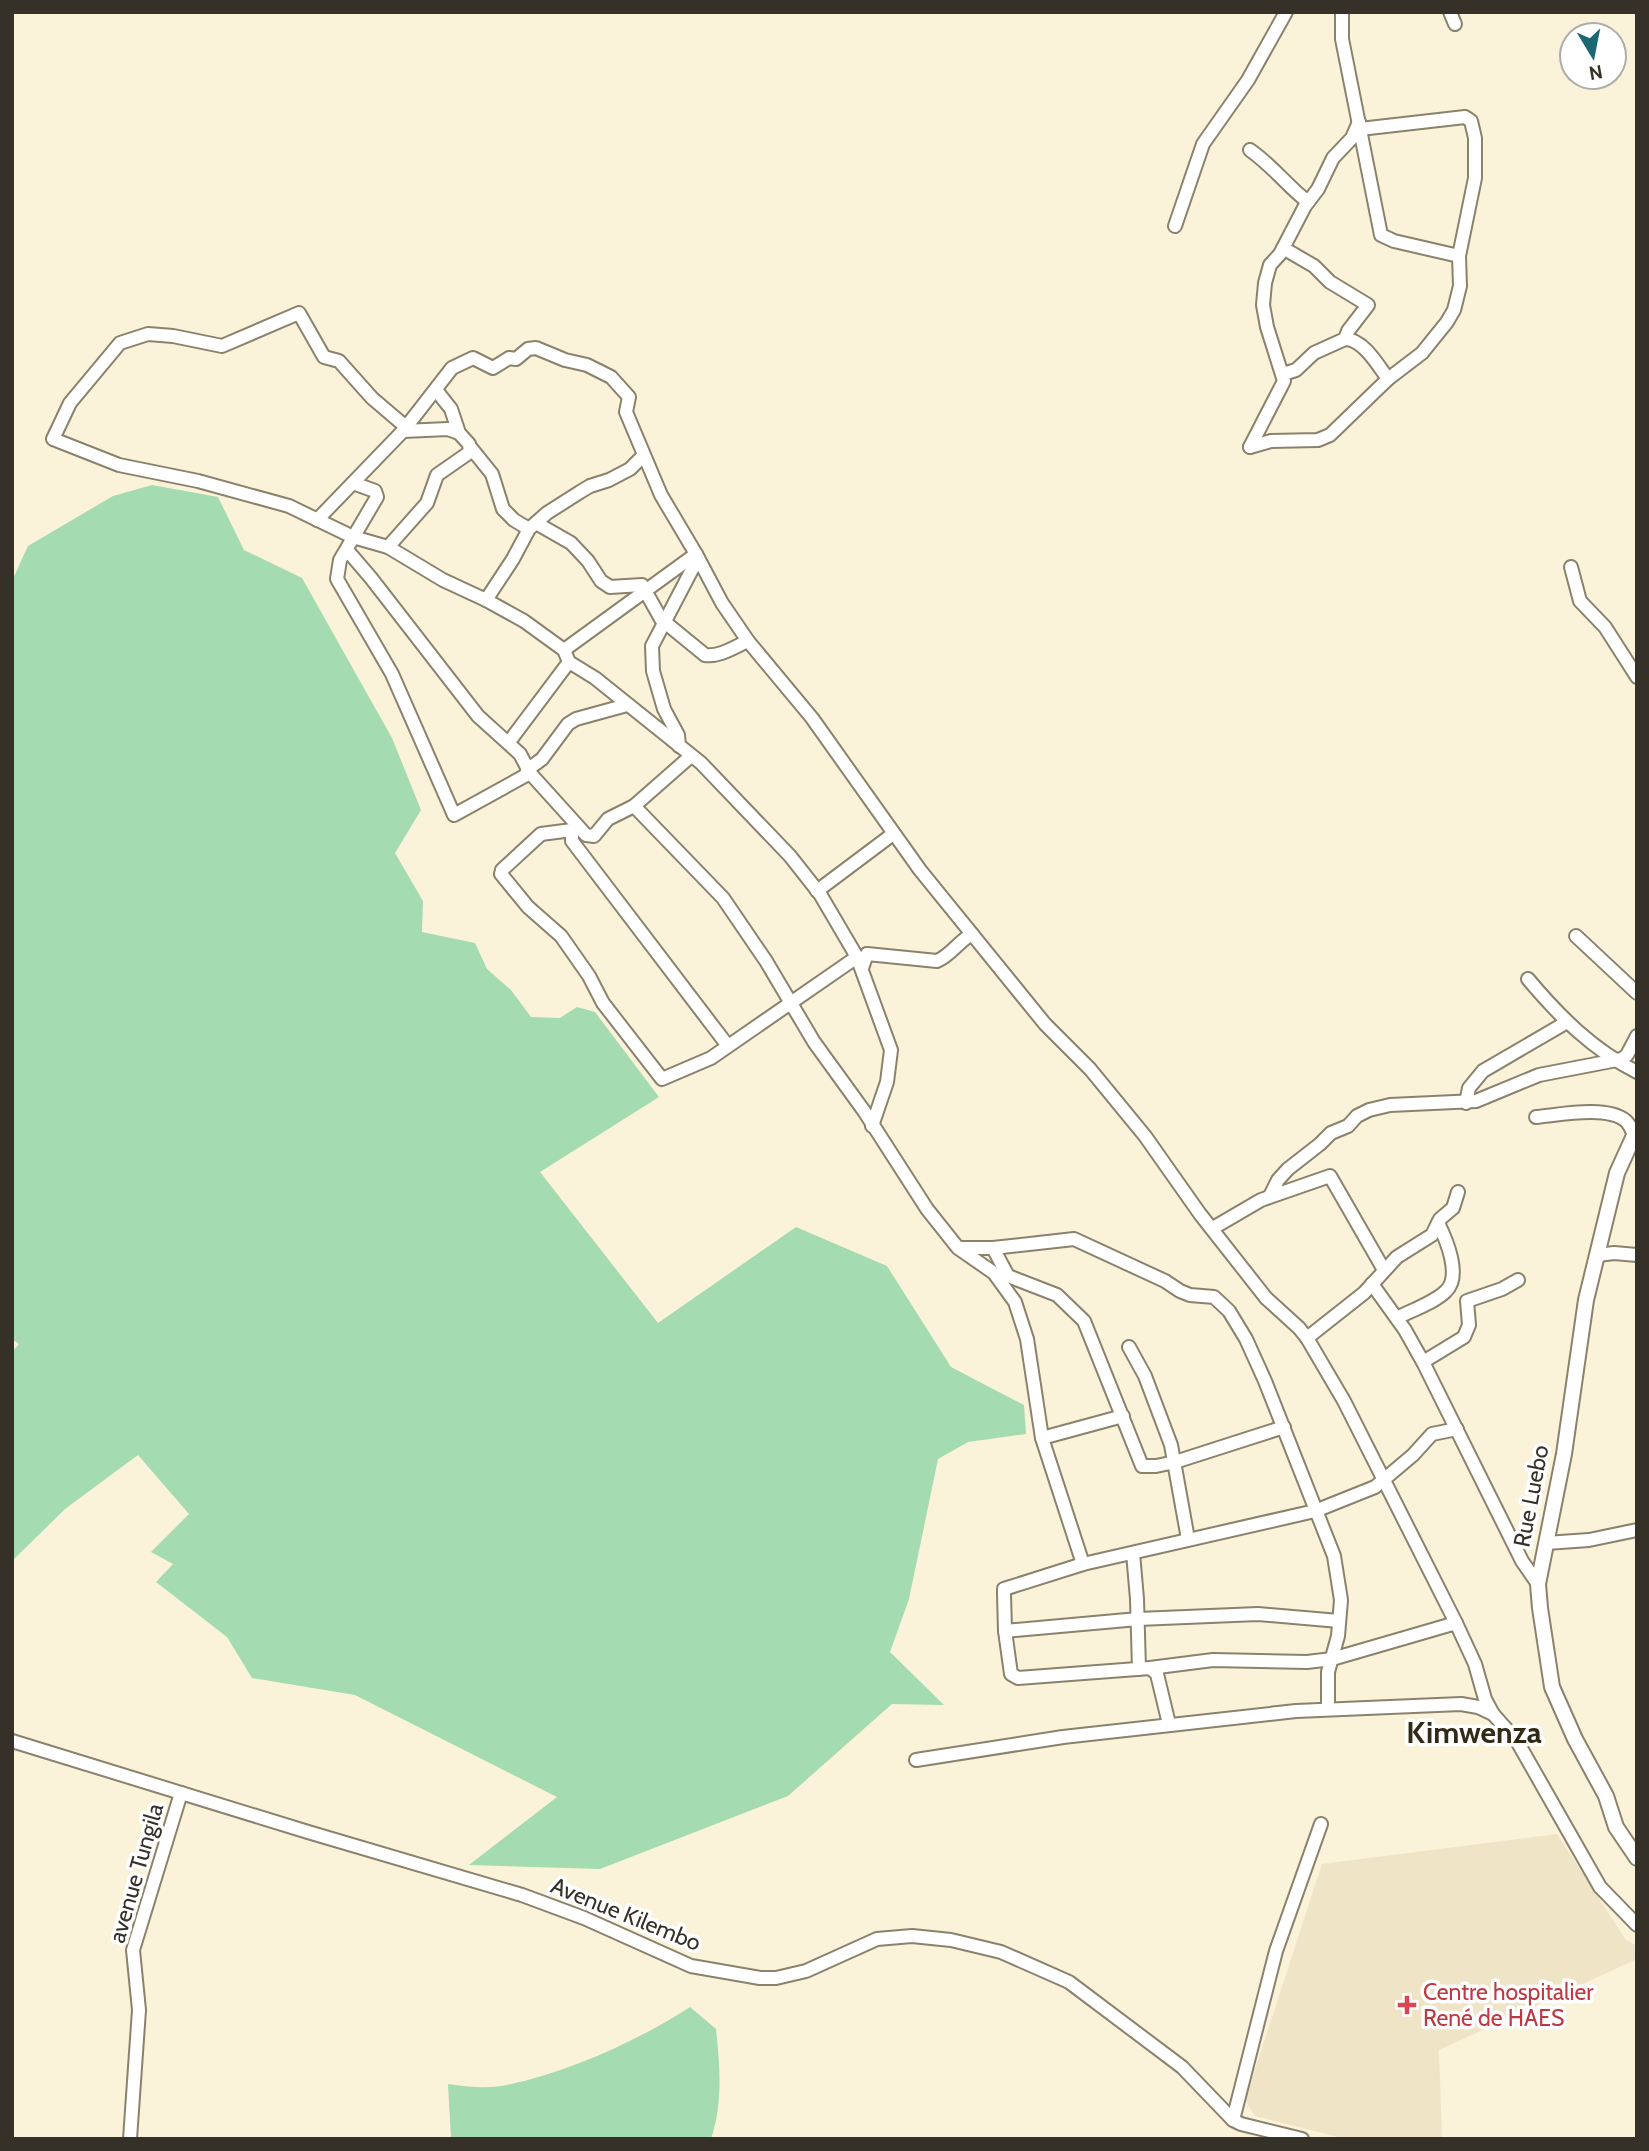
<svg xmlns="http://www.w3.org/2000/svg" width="1649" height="2151" viewBox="0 0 1649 2151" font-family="Cabin,sans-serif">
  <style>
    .built { fill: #efe4c6 }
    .green { fill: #a4dbb1 }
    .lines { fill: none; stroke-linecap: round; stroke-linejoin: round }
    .minor-casing { stroke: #8a826c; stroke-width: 16 }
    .tertiary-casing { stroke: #8a826c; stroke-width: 18 }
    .minor { stroke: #fff; stroke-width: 12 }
    .tertiary { stroke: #fff; stroke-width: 14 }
    .health-dot { fill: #e0444e; stroke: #fff; stroke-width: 2.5 }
    .labels { text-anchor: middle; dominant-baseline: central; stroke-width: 7; stroke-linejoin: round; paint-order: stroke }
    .street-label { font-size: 23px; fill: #353128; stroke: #fff }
    .health-label { font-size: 23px; fill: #be3a42; stroke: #fff; text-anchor: start }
    .district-label { font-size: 30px; font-weight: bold; fill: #312a17; stroke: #fff }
  </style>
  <rect width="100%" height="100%" fill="#faf2d9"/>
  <!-- built -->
  <polygon class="built" points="1557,1834 1626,1940 1637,1946 1637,1959 1439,2050 1442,2139 1346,2139 1255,2116 1245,2100 1322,1864"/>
  <!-- green -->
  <g class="green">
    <polygon points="152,485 218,497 244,550 302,578 392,738 421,810 395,853 423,901 422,932 475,943 487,969 511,990 531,1017 560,1018 577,1007 595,1012 659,1097 540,1172 658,1323 796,1227 887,1266 951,1367 1024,1405 1026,1434 968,1442 938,1459 909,1599 890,1652 944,1705 892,1704 788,1796 600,1869 469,1865 557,1797 355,1695 252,1678 227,1637 156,1582 173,1564 151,1552 189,1514 138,1455 65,1509 14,1559 12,1565 12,1352 19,1344 12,1339 12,581 28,546 113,496"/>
    <path d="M 690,2007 L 716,2029 C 720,2067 723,2103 711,2139 L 451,2139 L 448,2084 C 467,2087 487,2089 507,2085 C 568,2072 638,2041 690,2007 Z"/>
  </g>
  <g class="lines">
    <!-- minor casing -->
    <g class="minor-casing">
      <g id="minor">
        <polyline points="1342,12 1342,39 1381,235 1394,241 1459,256"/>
        <polyline points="1450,12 1455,24"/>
        <path d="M 1250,150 C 1274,167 1287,186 1308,202"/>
        <polyline points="1175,226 1203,144 1248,80 1286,12"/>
        <path d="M 1345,339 C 1363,339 1378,365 1388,379"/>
        <polyline points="1283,374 1296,370 1314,353 1345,339 1348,331 1368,305 1330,282 1314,266 1283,248"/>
        <polyline points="406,427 372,398 339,361 324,357 299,313 222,346 173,336 148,334 120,343 70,403 53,439 119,465 198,481 289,506 353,537 388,547 443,580 486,600 524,621 564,650 569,662 595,678 701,763 790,856 820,894 857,957 891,1050 887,1082 872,1126"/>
        <polyline points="403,431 448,429 459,433"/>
        <polyline points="1250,447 1271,441 1318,440 1330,435 1388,379 1422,353 1447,322 1454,310 1460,286 1459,256 1475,178 1475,138 1471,121 1465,117 1360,129"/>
        <polyline points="1250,447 1284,381 1267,327 1263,305 1265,283 1270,265 1280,254 1305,206 1318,189 1333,158 1352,138 1359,122"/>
        <polyline points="471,448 492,474 503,509 514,520 529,529"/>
        <polyline points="353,483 375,491 377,497 340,560 337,579 392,674 454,815 530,773"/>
        <polyline points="317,520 403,431 452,368 473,358 493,368 509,358 516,359 528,349 536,348 565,360 587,365 611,377 629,397 626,412 661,495 696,554 722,603 748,641 812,718 920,870 1045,1024 1090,1069 1145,1136 1200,1214 1266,1298 1299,1328 1307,1338 1344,1401 1456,1623 1475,1664 1485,1699 1493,1714 1517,1741 1600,1887 1637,1925"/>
        <path d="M 536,523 L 571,543 L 588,561 L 601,581 L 610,587 L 642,585 L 661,619 L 705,655 C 720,657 734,647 748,641"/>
        <polyline points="388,547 427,503 437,475 470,452 469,444 459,433 451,409 436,390"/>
        <polyline points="347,550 371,578 478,716 520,754 530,773 586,835 594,836 608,819 634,806 691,756"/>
        <polyline points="1571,567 1580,601 1605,627 1637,677"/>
        <polyline points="486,600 513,559 529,529 547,513 580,492 590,486 609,480 630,469 643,456"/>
        <polyline points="564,650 696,554"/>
        <polyline points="509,742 569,662"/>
        <polyline points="679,746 678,735 664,709 653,671 652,646 698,558"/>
        <polyline points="527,770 542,759 568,724 576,719 627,705"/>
        <polyline points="634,806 723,898 766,961 814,1042 864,1111 927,1209 958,1248 994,1273 1015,1302 1027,1339 1042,1438 1083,1564"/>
        <polyline points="579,828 572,830 572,841 728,1046"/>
        <polyline points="572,830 541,834 502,870 501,874 528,907 561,936 589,976 603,1003 662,1079 711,1058 857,957"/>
        <polyline points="817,891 893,834"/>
        <polyline points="1576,936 1637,993"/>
        <path d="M 862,968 L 867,954 L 937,961 C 950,956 959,941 972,934"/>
        <path d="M 1528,979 C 1559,1016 1593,1050 1637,1072"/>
        <polyline points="1466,1103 1469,1088 1483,1071 1567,1022"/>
        <path d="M 1536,1117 C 1559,1115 1607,1105 1626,1121 C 1630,1125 1632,1130 1634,1135"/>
        <polyline points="1270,1196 1278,1180 1288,1169 1320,1144 1331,1133 1348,1126 1357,1116 1369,1110 1390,1105 1476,1101 1539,1075 1622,1059 1627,1055 1637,1036"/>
        <polyline points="1213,1228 1261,1200 1330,1176 1384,1270"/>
        <polyline points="959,1248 993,1248 1074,1239 1165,1281 1180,1291 1190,1295 1214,1297 1229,1311 1246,1339 1265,1381 1334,1556 1341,1600 1338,1636 1328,1672 1328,1708"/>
        <polyline points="993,1248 1008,1276 1057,1295 1084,1321 1142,1466 1156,1466 1175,1462 1284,1427"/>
        <polyline points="1598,1255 1614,1253 1637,1255"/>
        <polyline points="1372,1284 1405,1330 1423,1362 1522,1561 1538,1584"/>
        <path d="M 1397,1318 C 1412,1310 1434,1303 1446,1291 C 1462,1276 1446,1239 1438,1223"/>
        <polyline points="1307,1338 1364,1293 1397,1257 1432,1235 1440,1219 1453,1208 1458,1192"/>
        <polyline points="1129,1347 1145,1376 1171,1445 1188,1539"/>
        <polyline points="1423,1362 1464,1337 1469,1325 1467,1301 1502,1289 1518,1280"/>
        <polyline points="1042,1438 1123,1416"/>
        <polyline points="1546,1543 1589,1540 1637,1530"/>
        <polyline points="1133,1553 1137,1599 1139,1669"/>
        <polyline points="1456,1623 1332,1659 1307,1662 1213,1660 1150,1668 1018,1678 1011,1674 1005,1631 1004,1594 1004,1589 1083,1564 1315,1511 1375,1487 1413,1455 1432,1434 1457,1429"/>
        <polyline points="1005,1631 1138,1619 1258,1614 1339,1621"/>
        <polyline points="1150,1668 1157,1674 1169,1724"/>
        <polyline points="12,1741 308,1832 522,1895 584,1918 691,1966 760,1978 776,1978 806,1971 877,1939 912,1936 951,1940 1001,1952 1069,1982 1182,2067 1233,2120 1241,2124 1302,2139"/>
        <polyline points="916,1760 1063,1737 1296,1711 1461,1704 1478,1707 1493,1714"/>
        <polyline points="1233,2120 1276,1951 1321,1824"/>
        <polyline points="130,2139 139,2010 133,1950 181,1793"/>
      </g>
    </g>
    <!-- tertiary casing -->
    <g class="tertiary-casing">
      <polyline id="tertiary" points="1637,1129 1617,1173 1586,1300 1564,1454 1538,1584 1540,1608 1552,1687 1575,1739 1606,1796 1616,1827 1637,1858"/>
    </g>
    <!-- minor -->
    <use href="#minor" class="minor"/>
    <!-- tertiary -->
    <use href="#tertiary" class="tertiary"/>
  </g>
  <!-- markers -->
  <path class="health-dot" d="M1403.5 1994.5h7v7h7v7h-7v7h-7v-7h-7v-7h7z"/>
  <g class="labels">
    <!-- street labels -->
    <g class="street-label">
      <text transform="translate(1531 1496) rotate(-79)">Rue Luebo</text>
      <text transform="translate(136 1873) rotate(-74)">avenue Tungila</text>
      <text transform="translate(626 1914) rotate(22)">Avenue Kilembo</text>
    </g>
    <!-- health labels -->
    <g class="health-label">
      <text x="1423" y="1992">Centre hospitalier<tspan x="1423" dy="26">René de HAES</tspan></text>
    </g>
    <!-- district labels -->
    <g class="district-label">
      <text x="1474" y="1732">Kimwenza</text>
    </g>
  </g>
  <!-- border -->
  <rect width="1649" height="2151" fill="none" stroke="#353128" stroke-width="28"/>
  <!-- north arrow -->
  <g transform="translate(1593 56) rotate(170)"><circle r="33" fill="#ffffff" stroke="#aeada9" stroke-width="2"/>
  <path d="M0-5L12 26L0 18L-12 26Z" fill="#1c6771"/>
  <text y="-10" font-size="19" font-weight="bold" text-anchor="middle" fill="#353128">N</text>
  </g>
</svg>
